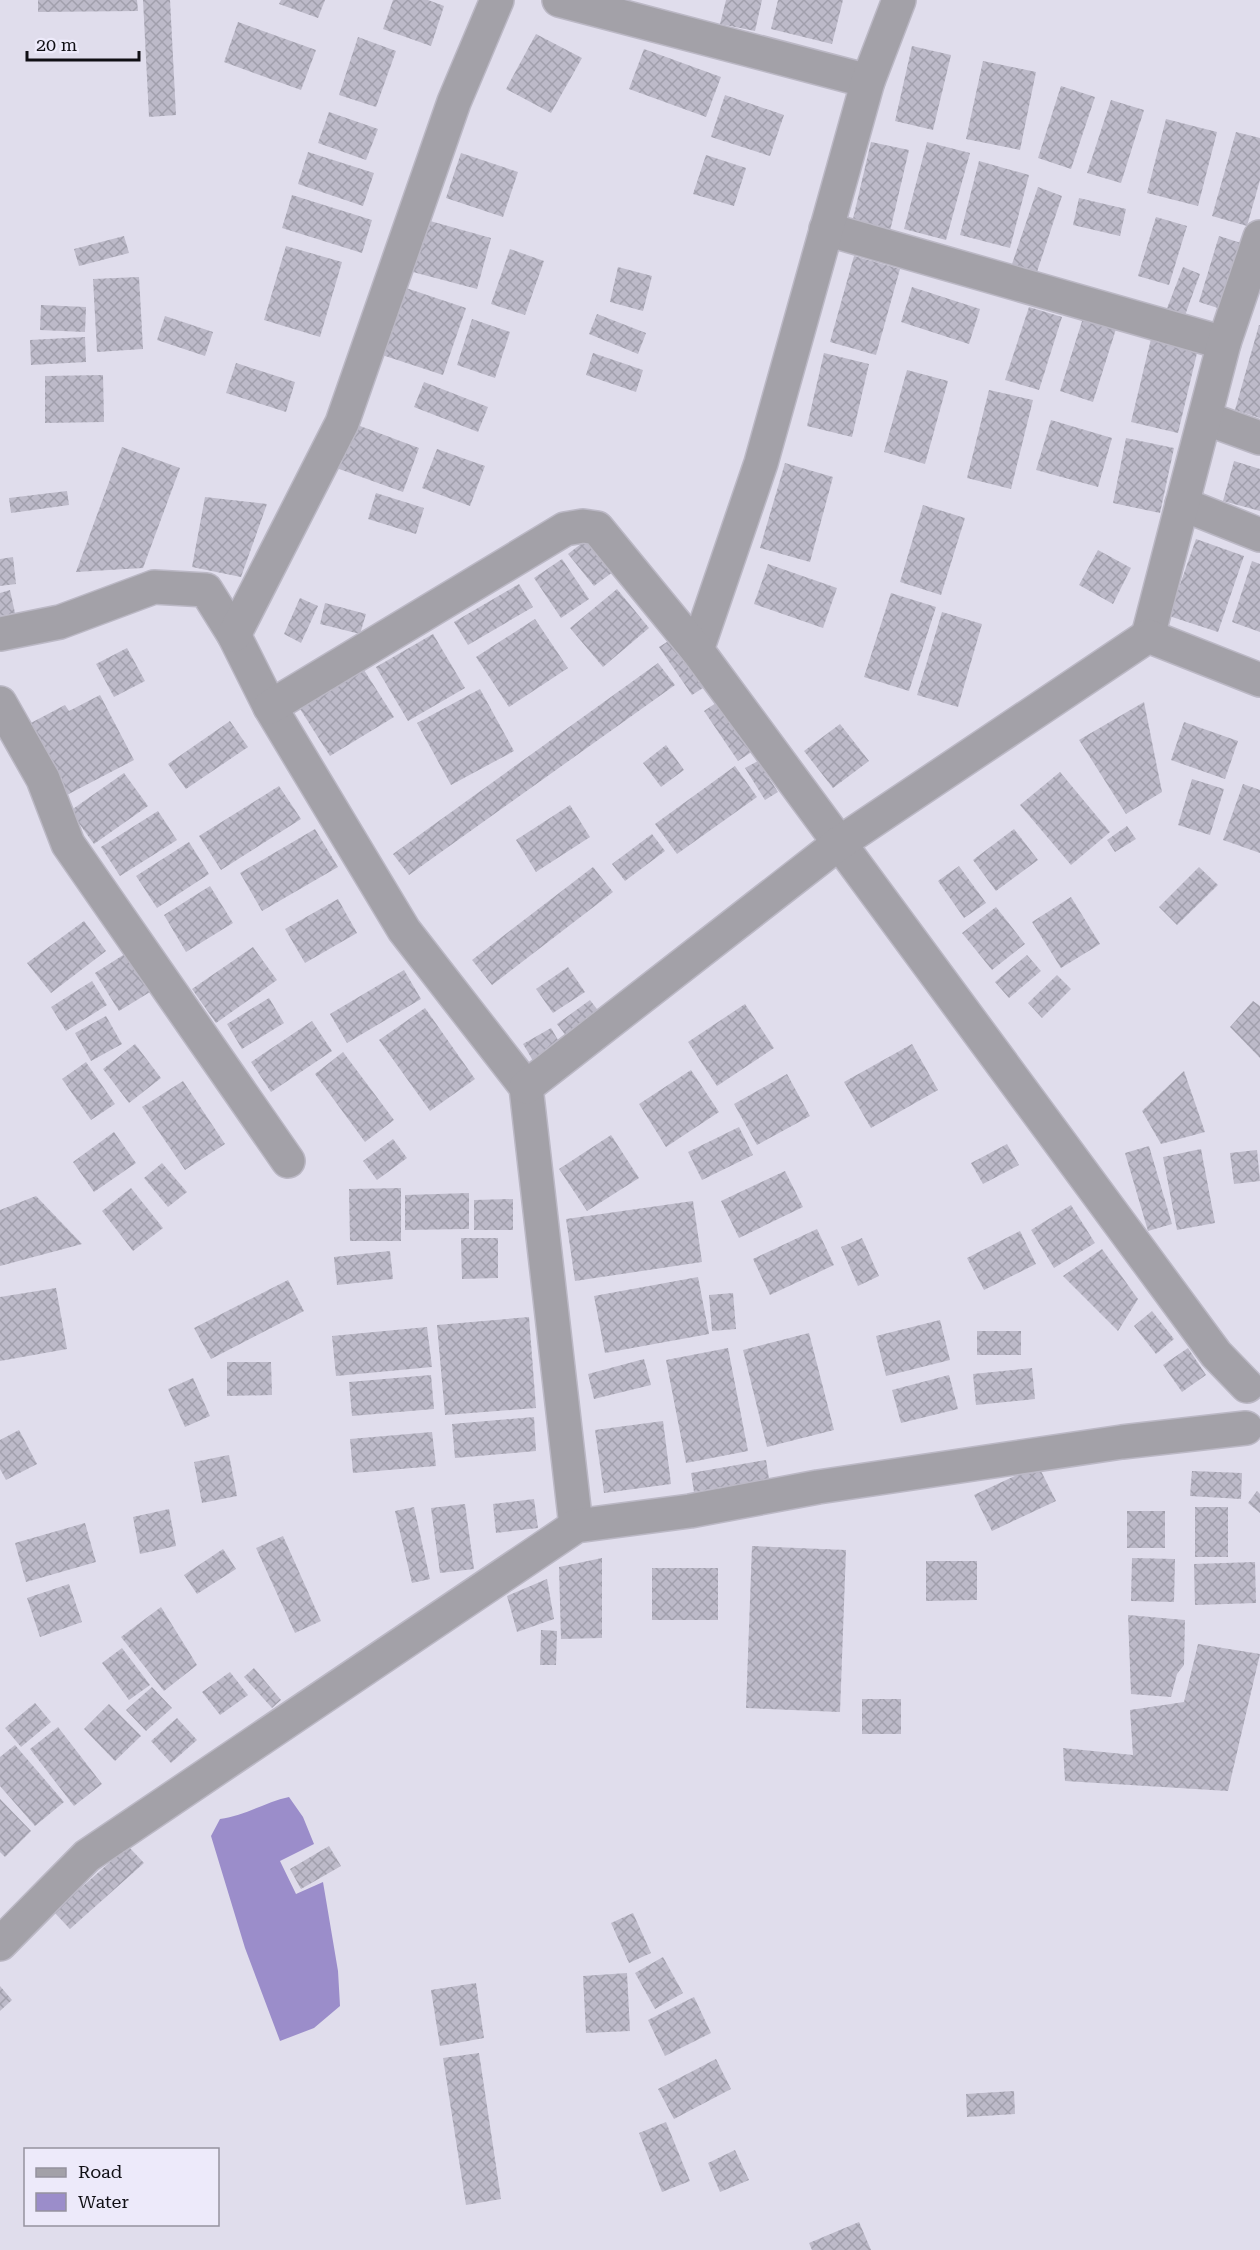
<svg xmlns="http://www.w3.org/2000/svg" width="1260" height="2250" viewBox="0 0 1260 2250" font-family="'Roboto Serif',serif">
  <style>
    .water { fill: #9b8dca }
    .building { fill: url(#building-cross-hatch) }
    .lines { fill: none; stroke-linecap: round; stroke-linejoin: round }
    .minor-casing { stroke: #bbb8c5; stroke-width: 36 }
    .minor { stroke: #a3a1a8; stroke-width: 33 }
  </style>
  <defs>
    <pattern id="building-cross-hatch" width="8" height="8" patternUnits="userSpaceOnUse" patternTransform="scale(1.5)"><rect width="8" height="8" fill="#bdbac9"/><path d="M0 0l8 8M0 8l8-8" fill="none" stroke="#a19fac"/></pattern>
  </defs>
  <rect width="100%" height="100%" fill="#e0ddec"/>
  <!-- water -->
  <path class="water" d="M 289,1797 L 303,1817 L 314,1844 L 280,1861 L 296,1894 L 323,1882 L 338,1971 L 340,2006 L 314,2028 L 280,2041 L 245,1948 L 211,1836 L 220,1819 C 245,1816 265,1802 289,1797 Z"/>
  <!-- building -->
  <g class="building">
    <polygon points="38,0 137,0 138,11 38,12"/>
    <polygon points="143,0 170,0 176,115 149,117"/>
    <polygon points="281,0 325,0 318,18 279,4"/>
    <polygon points="393,0 428,0 444,6 431,46 383,29"/>
    <polygon points="726,0 762,0 755,31 720,24"/>
    <polygon points="778,0 843,0 832,44 771,29"/>
    <polygon points="238,22 316,50 301,90 224,62"/>
    <polygon points="536,34 582,58 551,113 506,89"/>
    <polygon points="358,37 396,51 376,107 339,95"/>
    <polygon points="912,46 951,55 933,130 895,121"/>
    <polygon points="644,49 721,77 706,117 629,89"/>
    <polygon points="983,61 1036,72 1020,150 966,139"/>
    <polygon points="1061,86 1095,97 1071,169 1038,158"/>
    <polygon points="725,95 784,115 770,156 711,137"/>
    <polygon points="1111,100 1144,110 1121,183 1087,173"/>
    <polygon points="329,112 378,129 366,160 318,143"/>
    <polygon points="1166,119 1217,132 1198,206 1147,193"/>
    <polygon points="1236,132 1260,138 1260,180 1247,226 1212,216"/>
    <polygon points="871,142 909,150 890,231 852,223"/>
    <polygon points="927,142 970,153 946,240 904,229"/>
    <polygon points="308,152 374,173 363,206 298,184"/>
    <polygon points="461,153 518,172 503,217 446,198"/>
    <polygon points="706,155 746,168 734,206 693,194"/>
    <polygon points="979,161 1029,175 1010,248 960,235"/>
    <polygon points="1038,187 1062,196 1034,281 1009,273"/>
    <polygon points="292,195 372,220 362,253 282,228"/>
    <polygon points="1079,198 1126,209 1120,236 1073,225"/>
    <polygon points="1156,217 1187,226 1169,285 1138,276"/>
    <polygon points="423,219 491,238 477,289 409,271"/>
    <polygon points="124,236 129,253 79,266 74,249"/>
    <polygon points="1219,236 1241,243 1221,309 1199,302"/>
    <polygon points="286,246 342,262 320,337 264,320"/>
    <polygon points="510,249 544,261 525,315 491,304"/>
    <polygon points="854,256 900,269 876,355 830,342"/>
    <polygon points="618,267 652,276 643,311 610,302"/>
    <polygon points="1183,267 1200,274 1184,318 1166,311"/>
    <polygon points="139,277 143,349 97,352 93,279"/>
    <polygon points="400,286 466,308 443,375 376,353"/>
    <polygon points="912,287 980,309 969,344 901,322"/>
    <polygon points="41,305 86,307 85,332 40,330"/>
    <polygon points="1029,307 1062,317 1039,390 1005,380"/>
    <polygon points="597,314 646,333 638,354 589,334"/>
    <polygon points="165,316 213,332 205,356 157,340"/>
    <polygon points="1083,318 1116,329 1093,402 1060,391"/>
    <polygon points="472,319 510,332 495,378 457,365"/>
    <polygon points="1259,325 1260,325 1260,418 1235,410"/>
    <polygon points="85,337 86,362 31,365 30,340"/>
    <polygon points="1151,339 1198,349 1178,433 1131,422"/>
    <polygon points="593,353 643,370 636,392 586,375"/>
    <polygon points="824,353 869,364 852,437 807,426"/>
    <polygon points="236,363 295,382 286,412 226,393"/>
    <polygon points="907,370 948,381 925,464 884,452"/>
    <polygon points="103,375 104,422 45,423 45,376"/>
    <polygon points="424,382 488,407 478,432 414,407"/>
    <polygon points="989,390 1033,400 1011,489 967,478"/>
    <polygon points="344,420 419,448 403,492 328,465"/>
    <polygon points="1051,420 1112,438 1098,487 1036,470"/>
    <polygon points="1126,438 1174,448 1160,513 1113,503"/>
    <polygon points="122,447 180,468 143,568 76,572"/>
    <polygon points="437,449 485,466 470,506 422,488"/>
    <polygon points="1234,461 1260,469 1260,511 1223,501"/>
    <polygon points="785,463 833,477 810,562 760,548"/>
    <polygon points="67,491 69,505 11,513 9,498"/>
    <polygon points="376,493 424,508 416,534 368,519"/>
    <polygon points="205,497 267,504 241,577 192,567"/>
    <polygon points="923,505 965,518 941,595 900,582"/>
    <polygon points="591,536 617,569 594,586 568,554"/>
    <polygon points="1196,539 1244,556 1218,632 1169,616"/>
    <polygon points="1098,550 1131,568 1113,604 1079,585"/>
    <polygon points="13,557 16,584 0,586 0,559"/>
    <polygon points="562,559 589,599 561,618 534,578"/>
    <polygon points="1252,561 1260,564 1260,632 1232,622"/>
    <polygon points="768,564 837,588 823,628 754,604"/>
    <polygon points="519,584 533,607 468,645 454,622"/>
    <polygon points="617,589 649,628 603,667 570,628"/>
    <polygon points="10,590 15,613 0,616 0,593"/>
    <polygon points="891,593 936,607 909,691 864,677"/>
    <polygon points="300,598 318,606 301,643 284,634"/>
    <polygon points="325,603 366,614 360,634 320,624"/>
    <polygon points="942,612 982,624 958,707 917,695"/>
    <polygon points="535,619 568,668 509,707 476,657"/>
    <polygon points="433,634 465,688 408,721 376,667"/>
    <polygon points="670,640 703,688 692,695 659,647"/>
    <polygon points="127,648 145,681 114,697 96,664"/>
    <polygon points="658,663 675,685 409,875 393,854"/>
    <polygon points="364,670 394,717 330,756 300,709"/>
    <polygon points="480,689 514,751 451,785 417,723"/>
    <polygon points="100,695 134,760 63,797 25,726 65,705 69,711"/>
    <polygon points="719,701 753,751 738,761 704,711"/>
    <polygon points="1144,702 1162,792 1126,814 1079,740"/>
    <polygon points="230,721 248,747 186,789 168,764"/>
    <polygon points="1184,722 1238,741 1225,779 1171,760"/>
    <polygon points="840,724 869,761 833,788 804,751"/>
    <polygon points="666,745 684,770 661,787 643,763"/>
    <polygon points="758,761 778,792 765,800 745,768"/>
    <polygon points="735,766 757,797 677,854 655,824"/>
    <polygon points="1060,772 1110,832 1071,865 1020,805"/>
    <polygon points="124,773 148,806 94,844 70,811"/>
    <polygon points="1192,779 1224,789 1210,835 1178,825"/>
    <polygon points="1243,784 1260,790 1260,853 1223,840"/>
    <polygon points="279,786 301,819 221,870 199,836"/>
    <polygon points="570,805 590,837 536,872 516,840"/>
    <polygon points="158,811 177,840 120,876 101,847"/>
    <polygon points="1127,826 1136,839 1115,852 1107,840"/>
    <polygon points="315,829 338,867 262,911 240,873"/>
    <polygon points="1014,829 1038,860 996,891 973,860"/>
    <polygon points="652,834 665,851 625,881 612,864"/>
    <polygon points="189,842 209,874 157,908 136,876"/>
    <polygon points="959,866 986,903 964,918 938,881"/>
    <polygon points="593,867 613,892 492,985 472,960"/>
    <polygon points="1199,867 1218,885 1177,925 1159,907"/>
    <polygon points="210,886 233,923 186,952 164,915"/>
    <polygon points="1071,897 1100,944 1061,968 1032,922"/>
    <polygon points="338,899 357,933 305,963 285,929"/>
    <polygon points="996,907 1025,944 992,970 962,933"/>
    <polygon points="84,921 106,951 51,993 27,963"/>
    <polygon points="253,947 277,980 216,1023 192,989"/>
    <polygon points="131,950 155,989 119,1011 95,973"/>
    <polygon points="1027,955 1041,971 1009,998 995,982"/>
    <polygon points="568,967 585,992 553,1013 536,989"/>
    <polygon points="404,970 421,999 347,1043 330,1014"/>
    <polygon points="1057,975 1071,989 1042,1018 1028,1003"/>
    <polygon points="92,981 107,1005 66,1031 51,1007"/>
    <polygon points="269,998 284,1023 242,1049 227,1024"/>
    <polygon points="590,1000 607,1022 574,1046 557,1024"/>
    <polygon points="1253,1001 1260,1006 1260,1058 1230,1027"/>
    <polygon points="745,1004 774,1048 717,1086 688,1042"/>
    <polygon points="425,1008 475,1079 430,1111 379,1040"/>
    <polygon points="106,1016 122,1044 91,1061 75,1033"/>
    <polygon points="312,1021 332,1051 271,1092 251,1062"/>
    <polygon points="551,1028 565,1052 538,1069 523,1044"/>
    <polygon points="135,1044 161,1078 129,1103 103,1069"/>
    <polygon points="912,1044 938,1090 871,1128 844,1082"/>
    <polygon points="343,1052 394,1120 365,1142 315,1074"/>
    <polygon points="86,1062 115,1104 91,1120 62,1079"/>
    <polygon points="691,1070 719,1112 666,1147 639,1104"/>
    <polygon points="1184,1071 1205,1132 1161,1144 1142,1111"/>
    <polygon points="787,1074 810,1116 757,1145 734,1104"/>
    <polygon points="183,1081 225,1144 185,1170 142,1107"/>
    <polygon points="739,1127 753,1155 702,1180 688,1152"/>
    <polygon points="114,1132 136,1163 94,1192 73,1162"/>
    <polygon points="611,1135 639,1178 587,1211 559,1169"/>
    <polygon points="393,1139 407,1158 377,1180 363,1161"/>
    <polygon points="1007,1144 1019,1165 983,1184 971,1163"/>
    <polygon points="1149,1146 1172,1224 1148,1231 1125,1153"/>
    <polygon points="1201,1149 1215,1223 1177,1230 1163,1157"/>
    <polygon points="1257,1150 1260,1181 1234,1184 1230,1153"/>
    <polygon points="162,1163 187,1192 168,1207 144,1178"/>
    <polygon points="785,1171 803,1207 739,1238 721,1201"/>
    <polygon points="131,1188 163,1228 133,1251 102,1211"/>
    <polygon points="401,1188 401,1241 350,1241 349,1189"/>
    <polygon points="469,1193 469,1229 405,1230 405,1195"/>
    <polygon points="36,1196 82,1244 0,1266 0,1210"/>
    <polygon points="513,1199 513,1230 474,1230 474,1200"/>
    <polygon points="693,1201 702,1262 575,1281 566,1219"/>
    <polygon points="1071,1205 1095,1243 1054,1268 1031,1230"/>
    <polygon points="817,1229 834,1265 770,1295 753,1259"/>
    <polygon points="1020,1231 1036,1264 984,1290 967,1258"/>
    <polygon points="461,1238 498,1238 498,1278 462,1279"/>
    <polygon points="862,1238 879,1276 858,1286 841,1247"/>
    <polygon points="1102,1249 1138,1299 1118,1331 1063,1276"/>
    <polygon points="390,1251 393,1279 337,1285 334,1257"/>
    <polygon points="698,1277 709,1334 605,1353 594,1296"/>
    <polygon points="288,1280 304,1311 211,1359 194,1328"/>
    <polygon points="56,1288 67,1349 0,1361 0,1297"/>
    <polygon points="733,1293 736,1329 712,1331 709,1295"/>
    <polygon points="1152,1311 1174,1339 1156,1354 1134,1326"/>
    <polygon points="529,1317 536,1408 445,1415 437,1325"/>
    <polygon points="940,1320 950,1360 886,1376 876,1336"/>
    <polygon points="427,1327 432,1367 336,1376 332,1336"/>
    <rect x="977" y="1331" width="44" height="24"/>
    <polygon points="809,1333 834,1430 767,1447 743,1350"/>
    <polygon points="728,1348 748,1451 686,1463 666,1360"/>
    <polygon points="1188,1348 1206,1375 1182,1392 1163,1365"/>
    <polygon points="644,1359 651,1385 594,1399 588,1374"/>
    <polygon points="227,1362 271,1362 272,1395 227,1396"/>
    <polygon points="1032,1368 1035,1399 976,1405 973,1374"/>
    <polygon points="431,1375 434,1409 352,1416 349,1382"/>
    <polygon points="949,1375 958,1409 901,1423 892,1390"/>
    <polygon points="193,1378 210,1416 185,1427 168,1389"/>
    <polygon points="534,1417 536,1451 455,1458 452,1424"/>
    <polygon points="663,1421 671,1484 604,1493 595,1430"/>
    <polygon points="19,1430 37,1464 6,1480 0,1469 0,1440"/>
    <polygon points="432,1432 436,1466 353,1473 350,1439"/>
    <polygon points="229,1455 237,1496 202,1503 194,1462"/>
    <polygon points="766,1460 769,1479 694,1492 691,1473"/>
    <polygon points="1038,1465 1056,1501 992,1531 974,1495"/>
    <polygon points="1192,1471 1242,1473 1241,1499 1190,1496"/>
    <polygon points="1257,1491 1260,1494 1260,1513 1248,1503"/>
    <polygon points="534,1499 538,1528 496,1533 493,1504"/>
    <polygon points="465,1504 474,1569 440,1573 431,1508"/>
    <polygon points="414,1507 430,1579 412,1583 395,1511"/>
    <rect x="1195" y="1507" width="33" height="50"/>
    <polygon points="169,1509 176,1546 140,1554 133,1517"/>
    <rect x="1127" y="1511" width="38" height="37"/>
    <polygon points="85,1523 96,1562 26,1582 15,1543"/>
    <polygon points="283,1536 321,1621 295,1633 256,1548"/>
    <polygon points="752,1546 846,1550 840,1712 746,1708"/>
    <polygon points="223,1549 236,1569 197,1594 184,1575"/>
    <polygon points="602,1558 602,1638 561,1639 559,1567"/>
    <polygon points="1132,1558 1175,1559 1174,1602 1131,1601"/>
    <polygon points="926,1561 977,1561 977,1600 926,1601"/>
    <polygon points="1255,1562 1256,1603 1195,1605 1194,1564"/>
    <rect x="652" y="1568" width="66" height="52"/>
    <polygon points="547,1579 554,1619 517,1632 507,1596"/>
    <polygon points="69,1584 82,1622 40,1637 27,1598"/>
    <polygon points="161,1607 197,1665 164,1691 121,1637"/>
    <polygon points="1128,1615 1185,1620 1184,1665 1177,1674 1171,1697 1131,1694"/>
    <polygon points="541,1630 557,1631 556,1665 540,1665"/>
    <polygon points="1198,1644 1260,1654 1228,1791 1065,1781 1063,1748 1133,1755 1130,1710 1184,1702"/>
    <polygon points="122,1648 150,1685 129,1700 102,1663"/>
    <polygon points="254,1668 281,1700 272,1708 244,1677"/>
    <polygon points="230,1672 248,1695 220,1715 202,1692"/>
    <polygon points="152,1687 172,1708 146,1731 126,1710"/>
    <rect x="862" y="1699" width="39" height="35"/>
    <polygon points="35,1703 51,1722 21,1747 5,1728"/>
    <polygon points="109,1704 141,1736 115,1761 84,1729"/>
    <polygon points="177,1718 197,1740 171,1763 151,1741"/>
    <polygon points="58,1727 102,1784 74,1806 30,1749"/>
    <polygon points="15,1745 64,1802 35,1826 0,1786 0,1757"/>
    <polygon points="0,1799 31,1831 5,1857 0,1852"/>
    <polygon points="128,1846 144,1863 70,1929 54,1912"/>
    <polygon points="329,1846 341,1866 301,1889 290,1869"/>
    <polygon points="633,1913 651,1953 629,1963 611,1923"/>
    <polygon points="663,1957 683,1993 655,2009 635,1973"/>
    <polygon points="627,1973 630,2031 586,2033 583,1976"/>
    <polygon points="476,1983 484,2038 440,2046 431,1990"/>
    <polygon points="0,1986 12,2000 0,2011"/>
    <polygon points="694,1997 711,2033 665,2056 648,2020"/>
    <polygon points="479,2053 501,2199 466,2205 443,2058"/>
    <polygon points="716,2059 731,2089 674,2119 658,2089"/>
    <polygon points="1014,2091 1015,2114 967,2117 966,2094"/>
    <polygon points="666,2122 690,2181 662,2192 639,2133"/>
    <polygon points="735,2150 749,2180 720,2192 708,2163"/>
    <polygon points="859,2222 871,2250 812,2250 809,2243"/>
  </g>
  <g class="lines">
    <!-- minor casing -->
    <g class="minor-casing">
      <g id="minor">
        <polyline points="559,0 868,81"/>
        <polyline points="826,229 1224,343"/>
        <polyline points="1205,418 1260,438"/>
        <polyline points="1182,504 1260,535"/>
        <polyline points="0,634 60,622 154,587 206,590 234,635 270,707 404,930 526,1087 576,1526"/>
        <polyline points="234,635 342,423 454,102 497,0"/>
        <polyline points="1148,636 1224,343 1260,237"/>
        <polyline points="697,650 761,463 868,81 899,0"/>
        <polyline points="0,703 43,779 68,844 288,1161"/>
        <polyline points="270,707 565,529 583,526 597,528 697,650 1216,1354 1247,1386"/>
        <polyline points="526,1087 838,844 1148,636 1260,680"/>
        <polyline points="0,1944 87,1856 576,1526 690,1511 818,1487 1122,1442 1246,1428"/>
      </g>
    </g>
    <!-- minor -->
    <use href="#minor" class="minor"/>
  </g>
  <!-- legend -->
  <rect x="24" y="2148" width="195" height="78" fill="#edeafa" stroke="#95929e" stroke-width="1.5"/>
  <rect x="36" y="2168" width="30" height="9" fill="#a3a1a8" stroke="#95929e" stroke-width="1.5"/>
  <text x="78" y="2178" font-size="18" fill="#100f14">Road</text>
  <rect x="36" y="2193" width="30" height="18" fill="#9b8dca" stroke="#95929e" stroke-width="1.5"/>
  <text x="78" y="2208" font-size="18" fill="#100f14">Water</text>
  <!-- scale -->
  <path d="M27 51v9h112v-9" fill="none" stroke="#100f14" stroke-width="3"/>
  <text x="36" y="51" font-size="18" fill="#100f14" stroke="#edeafa" stroke-width="4.5" paint-order="stroke">20 m</text>
</svg>
